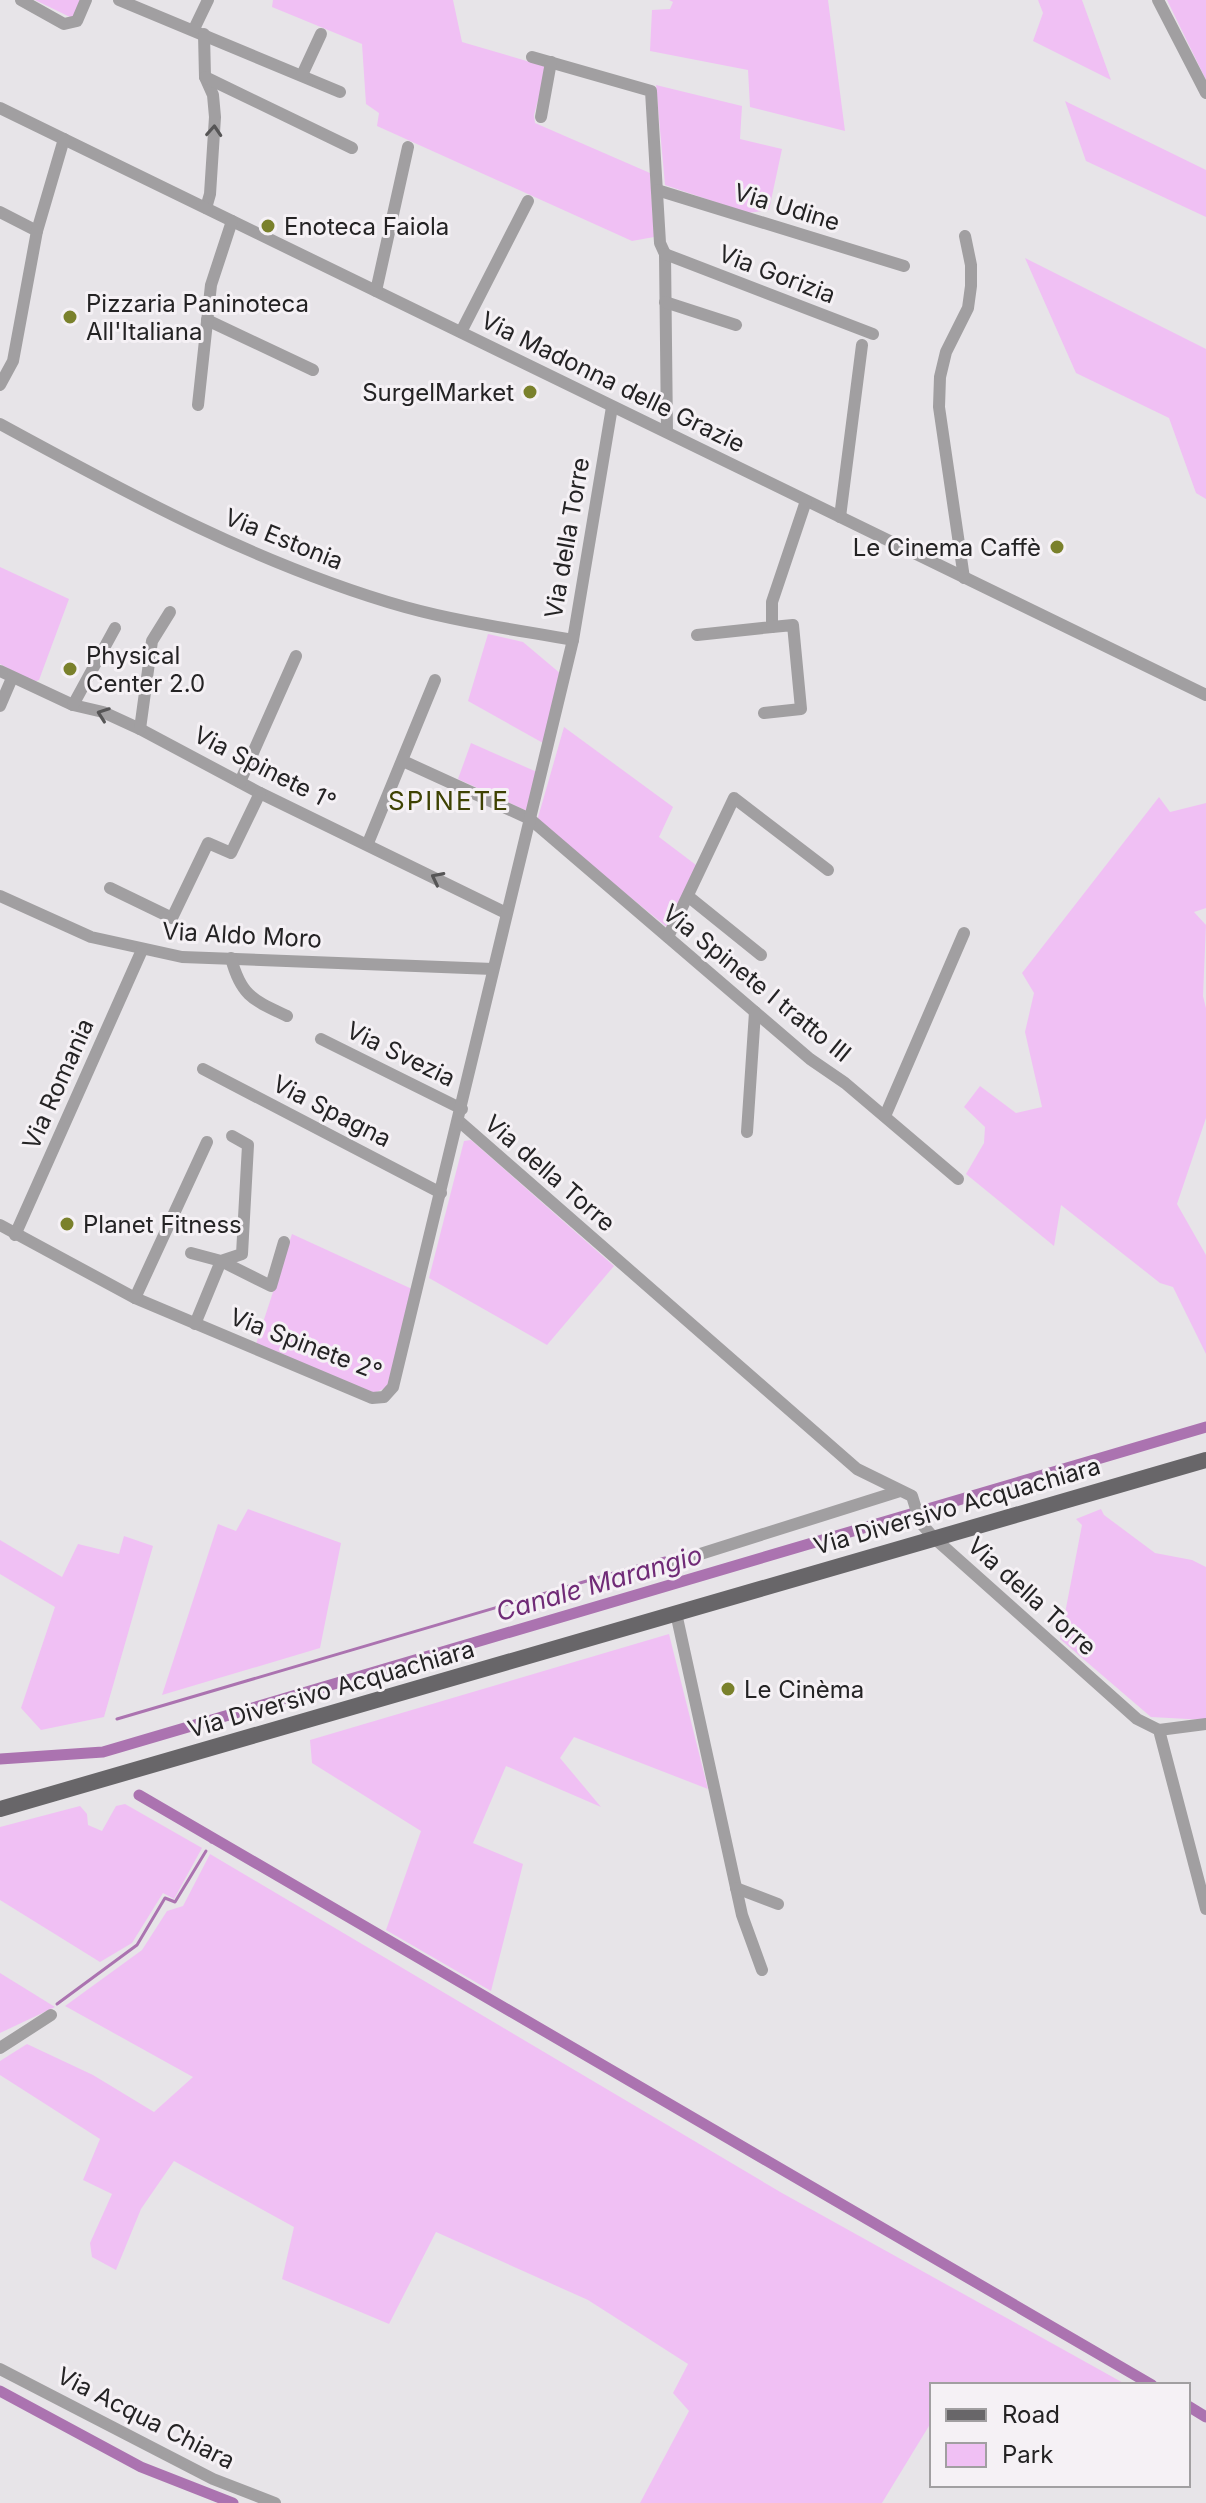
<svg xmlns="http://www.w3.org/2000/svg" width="1206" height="2503" viewBox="0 0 1206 2503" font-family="Inter,sans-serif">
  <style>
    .green { fill: #f0c0f4 }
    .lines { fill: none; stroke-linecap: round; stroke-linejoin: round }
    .stream { stroke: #ab73b0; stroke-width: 3 }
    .canal { stroke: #ab73b0; stroke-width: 11 }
    .minor { stroke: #a19fa1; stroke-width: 12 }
    .major { stroke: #686669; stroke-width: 16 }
    .oneway { stroke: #565556 }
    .poi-dot { fill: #7a812c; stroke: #f5f1f5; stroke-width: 3 }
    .labels { text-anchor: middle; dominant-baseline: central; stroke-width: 6; stroke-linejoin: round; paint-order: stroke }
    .street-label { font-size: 24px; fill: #242324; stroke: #f5f1f5 }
    .poi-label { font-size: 24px; fill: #242324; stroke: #f5f1f5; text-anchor: start }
    .neighbourhood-label { font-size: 26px; letter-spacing: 2px; fill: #3e4202; stroke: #f5f1f5 }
    .water-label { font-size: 26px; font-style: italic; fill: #702b77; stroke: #f5f1f5 }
  </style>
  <rect width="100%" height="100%" fill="#e7e4e8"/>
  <!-- green -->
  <g class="green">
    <polygon points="35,0 80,0 77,15 72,18"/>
    <polygon points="273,0 453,0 462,42 547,67 534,115 535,123 650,173 654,237 632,241 377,126 379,113 366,104 362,44 272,7"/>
    <polygon points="669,0 828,0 845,131 750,107 748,70 650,51 652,10 670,9 673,2"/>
    <polygon points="1038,0 1082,0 1111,80 1033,41 1043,13"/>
    <polygon points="1167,0 1206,0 1206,80"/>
    <polygon points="656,85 742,106 740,139 782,149 769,210 748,213 665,185"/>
    <polygon points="1065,101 1206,170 1206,217 1086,161"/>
    <polygon points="1025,258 1206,349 1206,499 1196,493 1169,418 1076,373"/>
    <polygon points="0,567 69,599 39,680 34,682 0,664"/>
    <polygon points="488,634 523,642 561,674 543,743 468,701"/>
    <polygon points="564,727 673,807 659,837 696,865 668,928 537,821"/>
    <polygon points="471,743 537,772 527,811 458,779"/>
    <polygon points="1159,797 1170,812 1206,803 1206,908 1194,912 1206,925 1203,996 1206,1008 1206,1118 1177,1204 1206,1255 1206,1354 1173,1287 1160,1283 1061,1205 1054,1246 966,1174 984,1143 985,1127 964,1107 980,1086 1016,1113 1042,1107 1025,1032 1034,993 1022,973"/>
    <polygon points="471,1140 614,1266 547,1345 429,1278 464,1141"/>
    <polygon points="292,1234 412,1289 390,1386 374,1393 256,1344"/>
    <polygon points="248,1509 341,1543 320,1648 162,1695 218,1524 236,1531"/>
    <polygon points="1101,1509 1104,1515 1155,1553 1192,1560 1206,1567 1206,1720 1151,1717 1060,1639 1082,1525 1076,1519"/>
    <polygon points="124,1536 153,1546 104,1717 41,1730 21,1708 55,1607 0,1574 0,1540 62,1577 78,1544 119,1554"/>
    <polygon points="669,1634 708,1789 574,1737 560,1758 601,1807 506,1766 473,1843 523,1864 491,1991 386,1930 421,1831 312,1763 310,1740"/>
    <polygon points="125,1804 202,1848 174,1899 163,1893 132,1943 100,1962 0,1900 0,1827 80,1806 87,1814 88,1825 102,1831 116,1806"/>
    <polygon points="210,1854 782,2193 1127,2385 932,2385 932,2421 882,2503 640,2503 689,2411 673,2393 688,2364 588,2300 436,2232 389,2324 282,2279 294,2227 174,2161 141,2209 116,2270 92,2257 90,2243 112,2194 83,2180 100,2139 0,2075 0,2061 27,2044 93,2075 154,2112 193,2077 65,2006 142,1950 167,1911 183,1906"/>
    <polygon points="0,1973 55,2007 0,2033"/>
  </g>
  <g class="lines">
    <!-- stream -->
    <g class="stream">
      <polyline points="117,1719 665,1558"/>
      <polyline points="211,1842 213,1838"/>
      <polyline points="57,2004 137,1945 165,1898 175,1902 206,1851"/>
    </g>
    <!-- canal -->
    <g class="canal">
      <polyline points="0,1759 103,1752 1206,1427"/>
      <polyline points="139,1795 1152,2385"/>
      <polyline points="0,2391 141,2467 233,2503"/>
      <polyline points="1188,2406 1206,2417"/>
    </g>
    <!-- minor -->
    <g class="minor">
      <polyline points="21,0 64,24 77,21 86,0"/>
      <polyline points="119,0 340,92"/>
      <polyline points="1158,0 1206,93"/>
      <polyline points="194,29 208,0"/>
      <polyline points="204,34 205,77 213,95 215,117 210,194 206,208"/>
      <polyline points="532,57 651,91 660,243 665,254 667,432"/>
      <polyline points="302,75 321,34"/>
      <polyline points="205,77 352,148"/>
      <polyline points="0,108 1206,695"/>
      <polyline points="541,117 551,62"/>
      <polyline points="657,190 904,266"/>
      <polyline points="0,212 37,231"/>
      <polyline points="665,254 873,334"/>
      <polyline points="376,291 408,147"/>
      <polyline points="665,302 736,325"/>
      <polyline points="207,320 313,370"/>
      <polyline points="461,332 528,201"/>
      <polyline points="0,385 13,361 37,231 64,139"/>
      <polyline points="198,405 211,285 232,221"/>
      <path d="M 0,424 C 130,495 261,566 405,607 C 459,622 517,630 573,640"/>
      <polyline points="840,517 862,345"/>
      <polyline points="964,578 939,407 940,377 946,352 968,308 971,286 971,265 965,236"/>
      <polyline points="697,635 772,627 772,602 806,501"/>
      <polyline points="0,671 73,705 103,712 140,729 260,793 506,913"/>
      <polyline points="73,705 115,628"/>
      <polyline points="0,706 12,678"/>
      <polyline points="764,713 801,709 793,625 772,627"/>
      <polyline points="140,729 152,641 170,612"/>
      <polyline points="403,761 530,819 810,1059 845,1083 958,1179"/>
      <polyline points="240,782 296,656"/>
      <polyline points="368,843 435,680"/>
      <polyline points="110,888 172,918 208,843 231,853 260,793"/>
      <polyline points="0,896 91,937 182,957 493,969"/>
      <polyline points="689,897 761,955"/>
      <polyline points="668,937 734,798 828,870"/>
      <path d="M 231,958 C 241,996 253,1000 287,1016"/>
      <polyline points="321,1039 462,1109"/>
      <polyline points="203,1069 441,1193"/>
      <polyline points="885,1116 964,933"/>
      <polyline points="460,1122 857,1469 912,1496 920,1522 933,1537 1137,1719 1159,1730 1206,1909"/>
      <polyline points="747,1132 755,1012"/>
      <polyline points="0,1225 135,1298 372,1398 384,1397 393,1387 573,640 612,407"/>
      <polyline points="15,1235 142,950"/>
      <polyline points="191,1253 221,1261 242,1254 248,1145 232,1136"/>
      <polyline points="135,1298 207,1142"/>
      <polyline points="195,1324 221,1261 271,1286 284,1242"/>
      <polyline points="675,1562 900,1491"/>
      <polyline points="676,1613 742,1915 762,1970"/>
      <polyline points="1159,1730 1206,1724"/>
      <polyline points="736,1888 778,1904"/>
      <polyline points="0,2048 51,2015"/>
      <polyline points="0,2369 213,2479 275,2503"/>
    </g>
    <!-- major -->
    <polyline class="major" points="0,1809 1206,1460"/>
  </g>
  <!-- one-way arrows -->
  <defs><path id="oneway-chevron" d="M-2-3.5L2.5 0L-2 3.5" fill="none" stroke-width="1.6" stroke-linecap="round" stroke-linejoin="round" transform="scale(2)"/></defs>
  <g class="oneway">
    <use href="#oneway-chevron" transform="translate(214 131) rotate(-86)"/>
    <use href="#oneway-chevron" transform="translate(103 714) rotate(-160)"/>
    <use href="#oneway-chevron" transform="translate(437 878) rotate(-153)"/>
  </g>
  <!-- markers -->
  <g class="poi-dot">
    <circle cx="268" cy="226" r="8"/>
    <circle cx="70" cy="317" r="8"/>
    <circle cx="530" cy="392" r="8"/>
    <circle cx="1057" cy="547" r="8"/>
    <circle cx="70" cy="669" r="8"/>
    <circle cx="67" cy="1224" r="8"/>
    <circle cx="728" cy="1689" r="8"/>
  </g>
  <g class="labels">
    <!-- street labels -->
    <g class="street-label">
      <text transform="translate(787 207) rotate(17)">Via Udine</text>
      <text transform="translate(777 274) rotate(21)">Via Gorizia</text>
      <text transform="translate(613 382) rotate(26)">Via Madonna delle Grazie</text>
      <text transform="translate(567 538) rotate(-80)">Via della Torre</text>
      <text transform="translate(284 539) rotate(22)">Via Estonia</text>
      <text transform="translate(265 768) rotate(27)">Via Spinete 1°</text>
      <text transform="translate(242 935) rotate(3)">Via Aldo Moro</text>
      <text transform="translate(757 983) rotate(39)">Via Spinete I tratto III</text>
      <text transform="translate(401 1054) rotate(26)">Via Svezia</text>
      <text transform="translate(58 1084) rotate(-66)">Via Romania</text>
      <text transform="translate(332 1111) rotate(27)">Via Spagna</text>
      <text transform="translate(550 1173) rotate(41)">Via della Torre</text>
      <text transform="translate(306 1344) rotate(21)">Via Spinete 2°</text>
      <text transform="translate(957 1506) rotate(-16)">Via Diversivo Acquachiara</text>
      <text transform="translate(1032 1596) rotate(42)">Via della Torre</text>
      <text transform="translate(331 1689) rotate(-16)">Via Diversivo Acquachiara</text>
      <text transform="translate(146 2418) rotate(27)">Via Acqua Chiara</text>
    </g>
    <!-- poi labels -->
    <g class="poi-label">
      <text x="284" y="226">Enoteca Faiola</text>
      <text x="86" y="303">Pizzaria Paninoteca<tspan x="86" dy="28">All'Italiana</tspan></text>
      <text x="514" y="392" text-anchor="end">SurgelMarket</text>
      <text x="1041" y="547" text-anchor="end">Le Cinema Caffè</text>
      <text x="86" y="655">Physical<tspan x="86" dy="28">Center 2.0</tspan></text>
      <text x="83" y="1224">Planet Fitness</text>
      <text x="744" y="1689">Le Cinèma</text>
    </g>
    <!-- neighbourhood labels -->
    <g class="neighbourhood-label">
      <text x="449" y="800">SPINETE</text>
    </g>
    <!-- water labels -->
    <g class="water-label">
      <text transform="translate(599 1583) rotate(-16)">Canale Marangio</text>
    </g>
  </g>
  <!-- legend -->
  <rect x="930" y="2383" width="260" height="104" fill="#f5f1f5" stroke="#a19fa1" stroke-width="2"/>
  <rect x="946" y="2409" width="40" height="12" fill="#686669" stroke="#a19fa1" stroke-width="2"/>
  <text x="1002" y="2423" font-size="24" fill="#242324">Road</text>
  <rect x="946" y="2443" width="40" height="24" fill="#f0c0f4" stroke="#a19fa1" stroke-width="2"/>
  <text x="1002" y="2463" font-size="24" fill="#242324">Park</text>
</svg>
